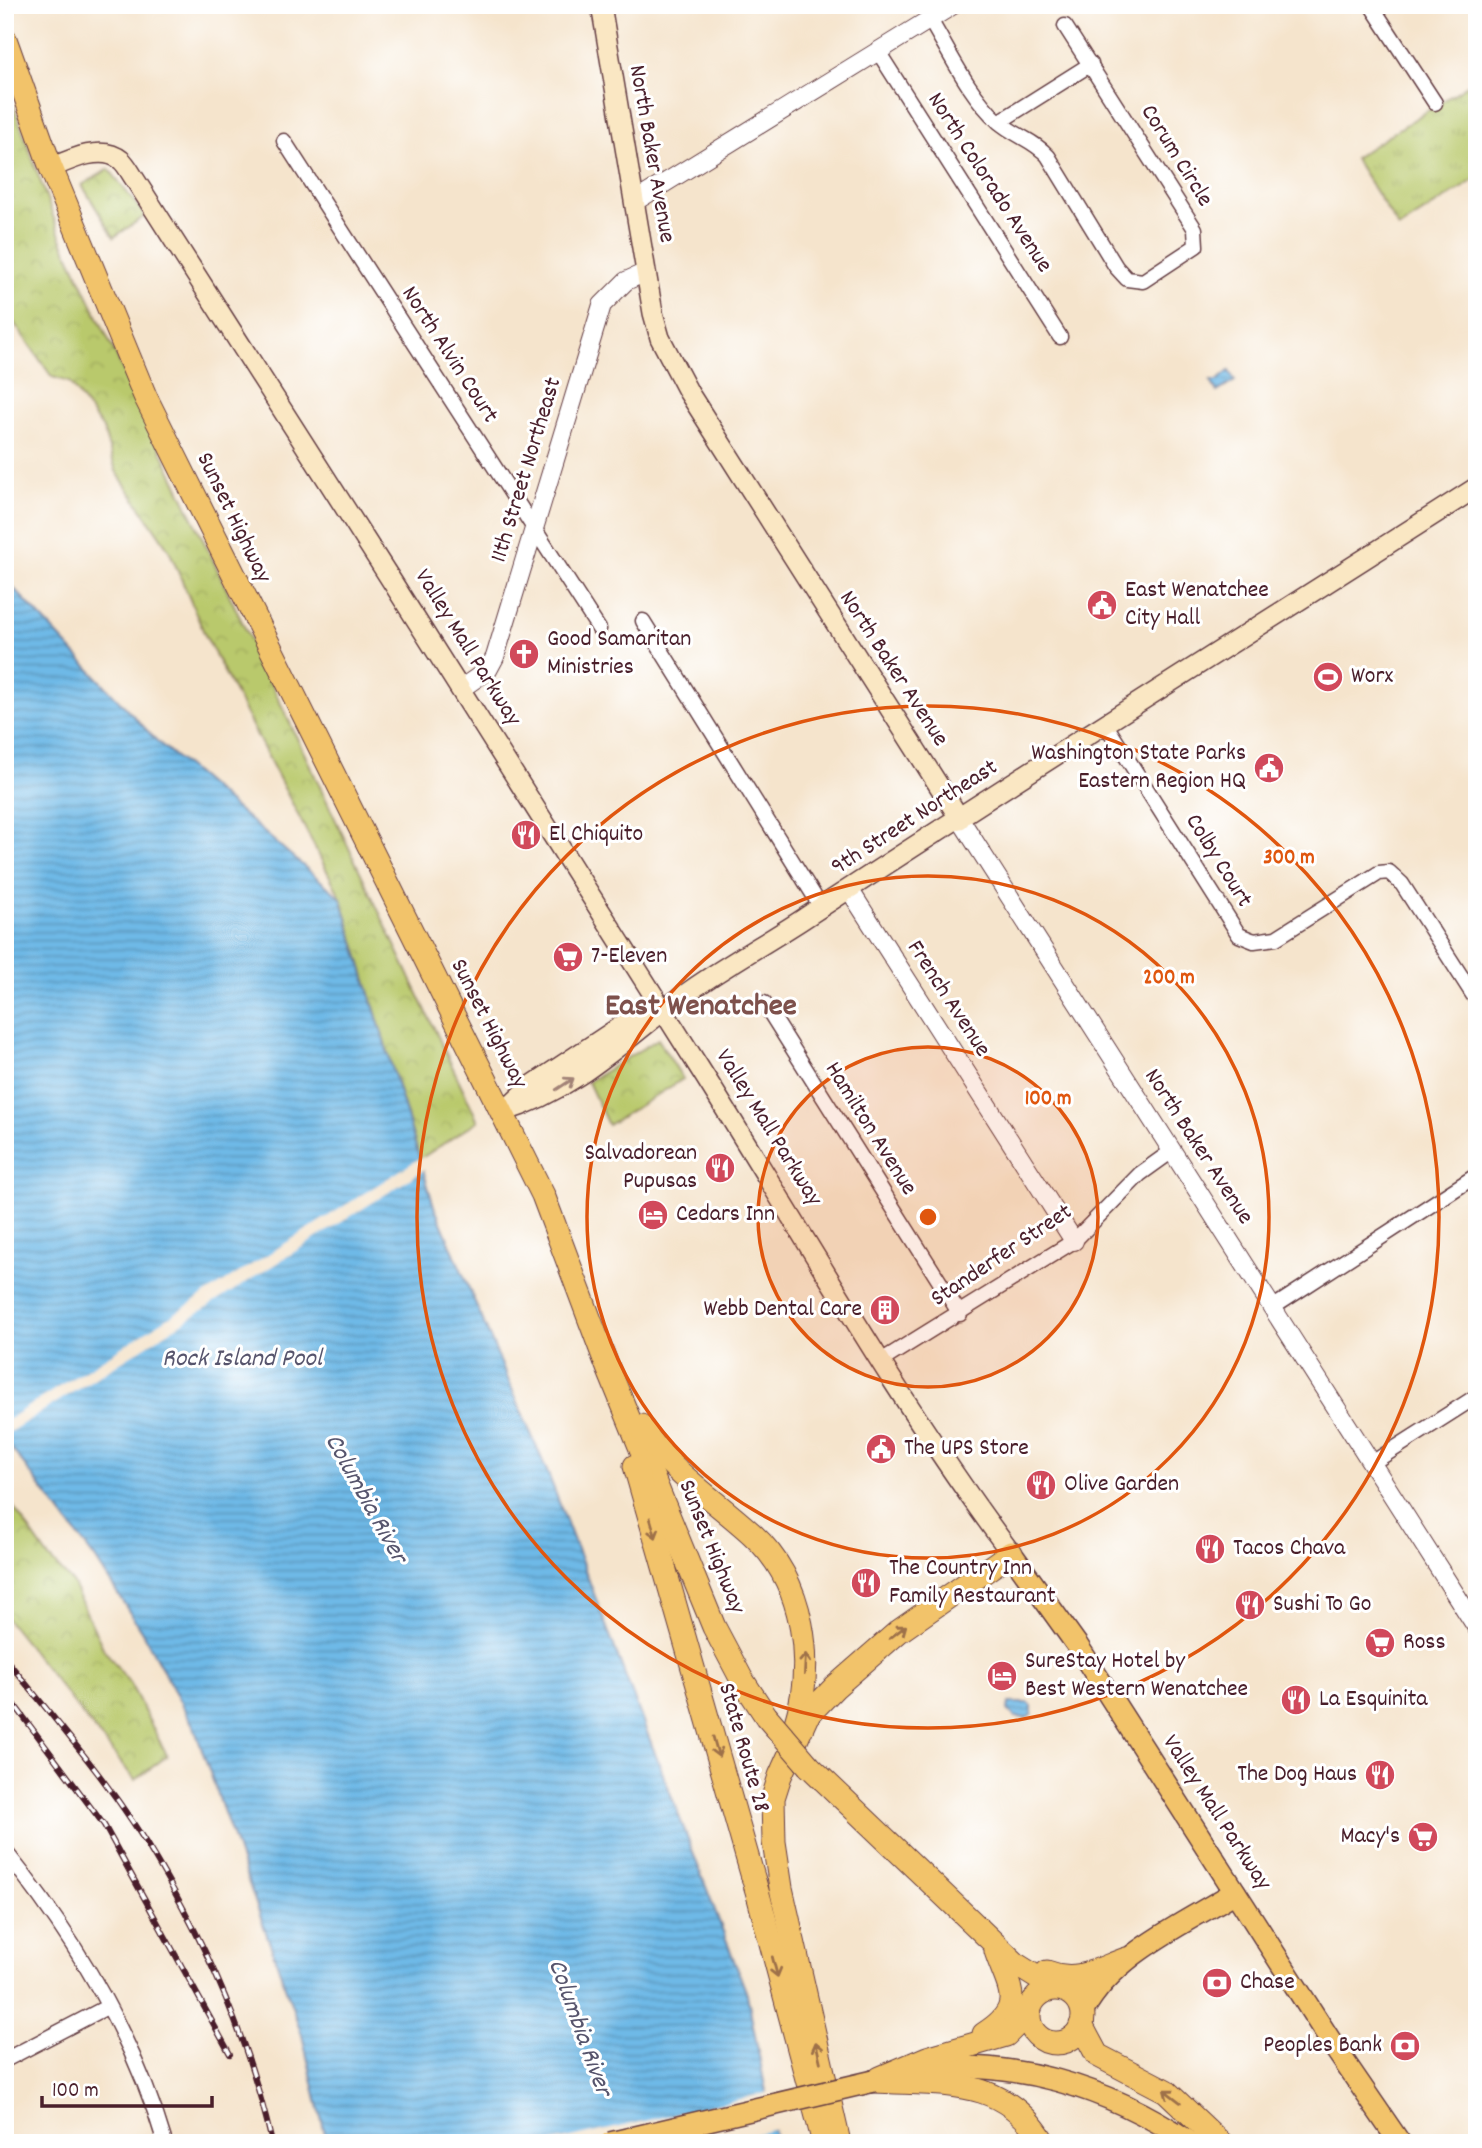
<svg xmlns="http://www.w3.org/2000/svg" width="1482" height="2148" viewBox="0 0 1482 2148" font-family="Dekko,sans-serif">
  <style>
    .grass { fill: url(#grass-tufts); stroke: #82744c; stroke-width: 2 }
    .park { fill: url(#park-crowns); stroke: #82744c; stroke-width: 2 }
    .water { fill: url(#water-rules); stroke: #5c6c89; stroke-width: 2 }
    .pier { fill: #f5e4cc }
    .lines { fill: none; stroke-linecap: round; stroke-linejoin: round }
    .minor-casing { stroke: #643d43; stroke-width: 17 }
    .tertiary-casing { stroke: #643d43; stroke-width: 20 }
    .secondary-casing { stroke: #643d43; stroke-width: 22 }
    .primary-casing { stroke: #643d43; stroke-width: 24 }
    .trunk-casing { stroke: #643d43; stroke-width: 25 }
    .minor { stroke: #fff; stroke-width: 14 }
    .tertiary { stroke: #fff; stroke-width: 18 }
    .secondary { stroke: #fae7c3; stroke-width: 19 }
    .primary { stroke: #f2c36a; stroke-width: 21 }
    .trunk { stroke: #f2c36a; stroke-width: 23 }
    .rail-casing { stroke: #4a1f2b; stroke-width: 6 }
    .rail { stroke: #fff; stroke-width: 3.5; stroke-dasharray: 10; stroke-linecap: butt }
    .primary-bridge-casing { stroke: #643d43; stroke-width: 24; stroke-linecap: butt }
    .trunk-bridge-casing { stroke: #643d43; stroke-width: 25; stroke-linecap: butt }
    .primary-bridge { stroke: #f2c36a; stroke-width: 21 }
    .trunk-bridge { stroke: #f2c36a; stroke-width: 23 }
    .oneway { stroke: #a28377 }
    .oneway2 { stroke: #9e714a }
    .ring { fill: none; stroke: #e0560e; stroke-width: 3.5 }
    .labels { text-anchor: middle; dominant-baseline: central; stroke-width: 6; stroke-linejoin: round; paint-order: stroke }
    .street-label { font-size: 24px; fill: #4a1f2b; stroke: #fff }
    .poi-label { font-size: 24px; fill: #4a1f2b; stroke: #fff; text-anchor: start }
    .water-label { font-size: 26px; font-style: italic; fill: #57556d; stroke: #fff }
    .district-label { font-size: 32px; font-weight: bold; fill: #7e514c; stroke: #fff }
    .centre { fill: #e0560e; stroke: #fff; stroke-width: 3.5 }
    .ring-label { font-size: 21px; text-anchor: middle; font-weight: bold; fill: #e0560e; stroke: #fff; stroke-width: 6; stroke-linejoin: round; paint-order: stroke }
  </style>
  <defs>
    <pattern id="grass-tufts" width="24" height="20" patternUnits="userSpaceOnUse" patternTransform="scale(1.75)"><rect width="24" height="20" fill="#b9c96c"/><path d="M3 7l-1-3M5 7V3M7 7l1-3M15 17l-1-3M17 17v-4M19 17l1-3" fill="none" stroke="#a1ac5e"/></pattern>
    <pattern id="park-crowns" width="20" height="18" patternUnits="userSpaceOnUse" patternTransform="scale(1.75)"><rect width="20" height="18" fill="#b9c96c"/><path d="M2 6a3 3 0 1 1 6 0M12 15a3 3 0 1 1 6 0" fill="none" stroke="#a1ac5e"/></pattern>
    <pattern id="water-rules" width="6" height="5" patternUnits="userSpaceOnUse" patternTransform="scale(1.75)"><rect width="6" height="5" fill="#6eb9e7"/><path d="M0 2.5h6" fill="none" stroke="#5c96bb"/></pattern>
  </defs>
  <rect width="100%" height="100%" fill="#fff"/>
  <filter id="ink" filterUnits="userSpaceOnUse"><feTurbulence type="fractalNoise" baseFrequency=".0143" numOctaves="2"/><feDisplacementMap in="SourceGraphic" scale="14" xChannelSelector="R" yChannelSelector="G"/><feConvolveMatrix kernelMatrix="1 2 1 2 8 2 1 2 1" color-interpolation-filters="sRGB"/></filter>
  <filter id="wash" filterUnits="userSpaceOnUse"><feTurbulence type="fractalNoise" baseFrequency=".00686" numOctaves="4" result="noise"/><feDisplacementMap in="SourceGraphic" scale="28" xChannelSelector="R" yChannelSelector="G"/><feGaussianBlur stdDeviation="1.57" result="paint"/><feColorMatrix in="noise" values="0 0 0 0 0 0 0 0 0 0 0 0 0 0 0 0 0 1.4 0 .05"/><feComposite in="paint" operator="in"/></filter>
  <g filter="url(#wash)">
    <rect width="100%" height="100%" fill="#f5e4cc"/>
    <!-- grass -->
    <polygon class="grass" points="1477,79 1477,178 1399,228 1354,158"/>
    <!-- park -->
    <g class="park">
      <polygon points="5,82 62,241 478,1121 420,1159 341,898 205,635 169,550 116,471 103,429 69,382 52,377 5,310"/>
      <polygon points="109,169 145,216 114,237 82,185"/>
      <polygon points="658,1039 683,1079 608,1125 588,1082"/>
      <polygon points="5,1495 49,1558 72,1582 103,1648 131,1685 167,1756 135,1780 5,1617"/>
    </g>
    <!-- water -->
    <g class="water">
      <polygon points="1229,371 1235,381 1217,392 1211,381 1217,381"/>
      <polygon points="5,579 157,741 341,898 434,1206 549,1476 747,1994 776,2143 327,2143 302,2035 194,1727 142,1632 95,1558 5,1440"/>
      <polygon points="1009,1703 1028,1703 1032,1706 1032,1714 1027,1718 1015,1717 1008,1710"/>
    </g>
    <!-- pier -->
    <g class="pier">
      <polygon points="423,1156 427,1168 5,1435 5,1421"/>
      <polygon points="770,2092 777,2129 715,2143 550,2143"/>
    </g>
  </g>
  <g filter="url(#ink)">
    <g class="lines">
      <!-- minor casing -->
      <g class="minor-casing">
        <g id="minor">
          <polyline points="1371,5 1435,103"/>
          <path d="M 930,20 C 950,53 969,95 998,121 C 1013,135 1034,140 1048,156 L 1116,267 L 1127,279 L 1143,281 L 1196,246 L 1195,229 L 1065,26"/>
          <polyline points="879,53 1060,337"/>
          <polyline points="999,122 1091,64"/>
          <polyline points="284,141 599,629"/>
          <polyline points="643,621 821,907"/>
          <polyline points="1106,725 1239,935 1254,941 1276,938 1379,873 1389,872 1402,884 1477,1001"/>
          <polyline points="764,1003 960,1314"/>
          <polyline points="1272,1308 1477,1175"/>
          <polyline points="881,1361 1074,1241 1140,1174 1172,1151"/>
          <polyline points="1372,1463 1477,1396"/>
          <path d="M 5,1851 C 74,1937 134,2037 165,2143"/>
          <polyline points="5,2060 107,2007"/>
        </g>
      </g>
      <!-- tertiary casing -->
      <g class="tertiary-casing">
        <g id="tertiary">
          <polyline points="634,202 953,5"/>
          <polyline points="462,688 488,670 495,657 602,305 626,281 646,272"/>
          <polyline points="960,819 1477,1628"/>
          <polyline points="849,889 1074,1241"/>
        </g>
      </g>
      <!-- secondary casing -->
      <g class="secondary-casing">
        <g id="secondary">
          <polyline points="601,5 653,313 660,338 689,393 960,819"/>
          <path d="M 51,168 C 69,160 102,144 121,160 C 126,164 130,172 134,178 C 324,472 510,768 697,1064 C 800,1227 895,1398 1011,1553"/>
          <polyline points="507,1109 531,1086 639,1014 663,1011"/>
          <path d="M 503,1112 C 566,1093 613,1051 664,1010 C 706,977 755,950 800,921 C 1024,773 1251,632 1477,487"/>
        </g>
      </g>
      <!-- primary casing -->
      <g class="primary-casing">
        <g id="primary">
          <polyline points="1011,1553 1077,1645 1337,2051 1400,2143"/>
          <polyline points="1065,1990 1101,1976"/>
          <path d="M 1083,2011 C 1115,1953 1181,1926 1235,1892"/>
          <path d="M 912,2069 C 1012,2058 1107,2086 1191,2143"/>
        </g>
      </g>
      <!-- trunk casing -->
      <g class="trunk-casing">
        <g id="trunk">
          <polyline points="5,39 51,168 145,396 543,1195 608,1368 714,1627 741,1678 766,1716"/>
          <path d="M 641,1426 C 667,1470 715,1500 752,1534 C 805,1582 815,1662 795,1727"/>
          <polyline points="635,1466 759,1898 824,2143"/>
          <polyline points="809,1766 1017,1965 1054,1988"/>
          <path d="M 1047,1972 C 1077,1984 1098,1969 1126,1959"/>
          <circle cx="1056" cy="2016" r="27"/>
          <polyline points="1081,2025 1097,2055 1166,2091 1221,2143"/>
          <path d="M 984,2034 C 1028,2006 1008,1988 996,1951"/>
          <polyline points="880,2078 927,2058 1006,2035 1028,2013"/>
          <path d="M 874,2081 C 943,2085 1003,2075 1044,2143"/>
          <polyline points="838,2138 781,1888 774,1842 773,1798 780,1776 807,1716 835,1687 898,1632 1011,1553"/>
        </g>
      </g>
      <!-- minor -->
      <use href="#minor" class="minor"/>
      <!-- tertiary -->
      <use href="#tertiary" class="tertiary"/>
      <!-- secondary -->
      <use href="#secondary" class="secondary"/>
      <!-- primary -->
      <use href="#primary" class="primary"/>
      <!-- trunk -->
      <use href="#trunk" class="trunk"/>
      <!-- rail casing -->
      <g class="rail-casing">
        <g id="rail">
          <path d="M 5,1658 C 58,1724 116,1789 158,1863 C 209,1950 250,2044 272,2143"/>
          <polyline points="5,1692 104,1825 230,2054"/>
        </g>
      </g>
      <!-- rail -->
      <use href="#rail" class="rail"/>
      <!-- primary-bridge casing -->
      <g class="primary-bridge-casing">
        <polyline id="primary-bridge" points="610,2143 874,2081"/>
      </g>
      <!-- trunk-bridge casing -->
      <g class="trunk-bridge-casing">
        <polyline id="trunk-bridge" points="766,1716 809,1766"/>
      </g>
      <!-- primary-bridge -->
      <use href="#primary-bridge" class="primary-bridge"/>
      <!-- trunk-bridge -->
      <use href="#trunk-bridge" class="trunk-bridge"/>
    </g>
    <!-- one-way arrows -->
    <defs><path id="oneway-shaft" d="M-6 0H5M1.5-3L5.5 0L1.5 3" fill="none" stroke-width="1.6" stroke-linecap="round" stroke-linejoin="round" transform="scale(1.75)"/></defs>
    <use class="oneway" href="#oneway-shaft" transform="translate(565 1084) rotate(-33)"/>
    <g class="oneway2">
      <use href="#oneway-shaft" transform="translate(653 1528) rotate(74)"/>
      <use href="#oneway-shaft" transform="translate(898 1632) rotate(-37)"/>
      <use href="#oneway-shaft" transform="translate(805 1664) rotate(-87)"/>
      <use href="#oneway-shaft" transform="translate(716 1747) rotate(74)"/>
      <use href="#oneway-shaft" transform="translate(775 1967) rotate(75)"/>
      <use href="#oneway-shaft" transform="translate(818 2052) rotate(-103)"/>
      <use href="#oneway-shaft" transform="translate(1172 2096) rotate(-143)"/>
    </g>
  </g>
  <!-- distance rings -->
  <circle cx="928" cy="1217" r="170" fill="#e0560e" fill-opacity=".12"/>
  <g class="ring">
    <circle cx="928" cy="1217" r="170"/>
    <circle cx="928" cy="1217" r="341"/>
    <circle cx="928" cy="1217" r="511"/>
  </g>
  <!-- icons -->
  <defs>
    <g id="civic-disc" transform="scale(1.575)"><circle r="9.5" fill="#d1495b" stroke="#fff"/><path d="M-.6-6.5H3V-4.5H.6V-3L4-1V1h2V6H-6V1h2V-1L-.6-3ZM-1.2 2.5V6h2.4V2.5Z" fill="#fff"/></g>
    <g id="church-disc" transform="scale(1.575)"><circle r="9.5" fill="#d1495b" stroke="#fff"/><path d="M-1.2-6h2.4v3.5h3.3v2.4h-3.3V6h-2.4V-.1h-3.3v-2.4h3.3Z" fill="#fff"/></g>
    <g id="stadium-disc" transform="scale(1.575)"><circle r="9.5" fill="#d1495b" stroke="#fff"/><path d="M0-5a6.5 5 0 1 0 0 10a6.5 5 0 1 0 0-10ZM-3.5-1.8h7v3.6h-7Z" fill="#fff"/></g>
    <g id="restaurant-disc" transform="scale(1.575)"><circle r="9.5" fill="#d1495b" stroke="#fff"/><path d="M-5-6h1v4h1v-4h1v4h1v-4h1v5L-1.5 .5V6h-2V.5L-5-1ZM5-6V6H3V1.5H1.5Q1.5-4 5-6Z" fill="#fff"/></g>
    <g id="supermarket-disc" transform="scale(1.575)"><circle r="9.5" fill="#d1495b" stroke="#fff"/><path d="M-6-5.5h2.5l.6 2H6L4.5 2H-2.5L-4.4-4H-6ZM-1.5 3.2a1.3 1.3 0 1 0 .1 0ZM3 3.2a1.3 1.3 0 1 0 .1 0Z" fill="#fff"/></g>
    <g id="hotel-disc" transform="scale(1.575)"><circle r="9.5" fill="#d1495b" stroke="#fff"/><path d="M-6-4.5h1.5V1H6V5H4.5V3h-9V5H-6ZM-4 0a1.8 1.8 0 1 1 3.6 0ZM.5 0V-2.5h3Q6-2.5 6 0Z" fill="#fff"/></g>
    <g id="building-disc" transform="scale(1.575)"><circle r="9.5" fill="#d1495b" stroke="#fff"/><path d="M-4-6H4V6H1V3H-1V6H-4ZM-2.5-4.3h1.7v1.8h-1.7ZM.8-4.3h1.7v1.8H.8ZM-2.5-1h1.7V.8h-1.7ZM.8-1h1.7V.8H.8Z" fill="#fff"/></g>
    <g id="bank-disc" transform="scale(1.575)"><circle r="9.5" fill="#d1495b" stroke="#fff"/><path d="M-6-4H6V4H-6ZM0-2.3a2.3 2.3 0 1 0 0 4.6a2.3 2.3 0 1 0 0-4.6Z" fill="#fff"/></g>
  </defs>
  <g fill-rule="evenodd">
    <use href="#civic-disc" x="1102" y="605"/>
    <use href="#church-disc" x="524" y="654"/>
    <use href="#stadium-disc" x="1328" y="677"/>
    <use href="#civic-disc" x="1269" y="768"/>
    <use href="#restaurant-disc" x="526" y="835"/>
    <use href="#supermarket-disc" x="568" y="957"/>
    <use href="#restaurant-disc" x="720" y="1168"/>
    <use href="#hotel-disc" x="653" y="1215"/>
    <use href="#building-disc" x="885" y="1310"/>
    <use href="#civic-disc" x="881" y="1449"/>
    <use href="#restaurant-disc" x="1041" y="1485"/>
    <use href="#restaurant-disc" x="1210" y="1549"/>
    <use href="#restaurant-disc" x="866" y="1583"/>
    <use href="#restaurant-disc" x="1250" y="1605"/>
    <use href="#supermarket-disc" x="1380" y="1643"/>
    <use href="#hotel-disc" x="1002" y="1676"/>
    <use href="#restaurant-disc" x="1296" y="1700"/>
    <use href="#restaurant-disc" x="1380" y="1775"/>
    <use href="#supermarket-disc" x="1423" y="1837"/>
    <use href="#bank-disc" x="1217" y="1983"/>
    <use href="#bank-disc" x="1405" y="2046"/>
  </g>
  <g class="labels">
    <!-- street labels -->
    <g class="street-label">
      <text transform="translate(651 154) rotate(80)">North Baker Avenue</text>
      <text transform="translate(1176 156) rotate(58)">Corum Circle</text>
      <text transform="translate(989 183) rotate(57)">North Colorado Avenue</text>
      <text transform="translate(449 355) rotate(57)">North Alvin Court</text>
      <text transform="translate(527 470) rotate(-73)">11th Street Northeast</text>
      <text transform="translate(233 518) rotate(64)">Sunset Highway</text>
      <text transform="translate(467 648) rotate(58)">Valley Mall Parkway</text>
      <text transform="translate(893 669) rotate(57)">North Baker Avenue</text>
      <text transform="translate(915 818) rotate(-33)">9th Street Northeast</text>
      <text transform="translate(1218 861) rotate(58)">Colby Court</text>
      <text transform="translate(948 999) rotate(57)">French Avenue</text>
      <text transform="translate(488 1024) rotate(63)">Sunset Highway</text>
      <text transform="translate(768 1128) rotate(58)">Valley Mall Parkway</text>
      <text transform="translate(870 1129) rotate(58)">Hamilton Avenue</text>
      <text transform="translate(1198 1147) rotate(57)">North Baker Avenue</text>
      <text transform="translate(1002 1256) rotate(-34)">Standerfer Street</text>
      <text transform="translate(711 1547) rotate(68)">Sunset Highway</text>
      <text transform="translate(743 1748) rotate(74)">State Route 28</text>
      <text transform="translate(1216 1813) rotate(57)">Valley Mall Parkway</text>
    </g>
    <!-- poi labels -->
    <g class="poi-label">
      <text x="1125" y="591">East Wenatchee<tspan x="1125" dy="28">City Hall</tspan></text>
      <text x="547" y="640">Good Samaritan<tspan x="547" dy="28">Ministries</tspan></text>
      <text x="1351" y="677">Worx</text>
      <text x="1246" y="754" text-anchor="end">Washington State Parks<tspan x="1246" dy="28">Eastern Region HQ</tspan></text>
      <text x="549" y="835">El Chiquito</text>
      <text x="591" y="957">7-Eleven</text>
      <text x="697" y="1154" text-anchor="end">Salvadorean<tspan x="697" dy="28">Pupusas</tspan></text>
      <text x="676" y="1215">Cedars Inn</text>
      <text x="862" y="1310" text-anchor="end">Webb Dental Care</text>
      <text x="904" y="1449">The UPS Store</text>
      <text x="1064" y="1485">Olive Garden</text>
      <text x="1233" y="1549">Tacos Chava</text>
      <text x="889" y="1569">The Country Inn<tspan x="889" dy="28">Family Restaurant</tspan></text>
      <text x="1273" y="1605">Sushi To Go</text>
      <text x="1403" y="1643">Ross</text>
      <text x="1025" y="1662">SureStay Hotel by<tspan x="1025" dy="28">Best Western Wenatchee</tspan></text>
      <text x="1319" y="1700">La Esquinita</text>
      <text x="1357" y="1775" text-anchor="end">The Dog Haus</text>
      <text x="1400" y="1837" text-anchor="end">Macy's</text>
      <text x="1240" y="1983">Chase</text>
      <text x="1382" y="2046" text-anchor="end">Peoples Bank</text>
    </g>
    <!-- water labels -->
    <g class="water-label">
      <text x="242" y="1359">Rock Island Pool</text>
      <text transform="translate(365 1499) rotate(61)">Columbia River</text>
      <text transform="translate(579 2028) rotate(70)">Columbia River</text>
    </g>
    <!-- district labels -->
    <g class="district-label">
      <text x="701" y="1008">East Wenatchee</text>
    </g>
  </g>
  <circle cx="928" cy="1217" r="10" class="centre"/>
  <g class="ring-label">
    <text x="1289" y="863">300 m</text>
    <text x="1169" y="983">200 m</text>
    <text x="1048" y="1104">100 m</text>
  </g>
  <!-- margin -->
  <rect width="1482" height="2148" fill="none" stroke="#fff" stroke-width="28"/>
  <!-- scale -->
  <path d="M42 2096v10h170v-10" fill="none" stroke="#4a1f2b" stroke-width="3.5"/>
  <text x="52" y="2096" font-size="21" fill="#4a1f2b" stroke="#ffffff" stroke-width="5" paint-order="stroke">100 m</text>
</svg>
